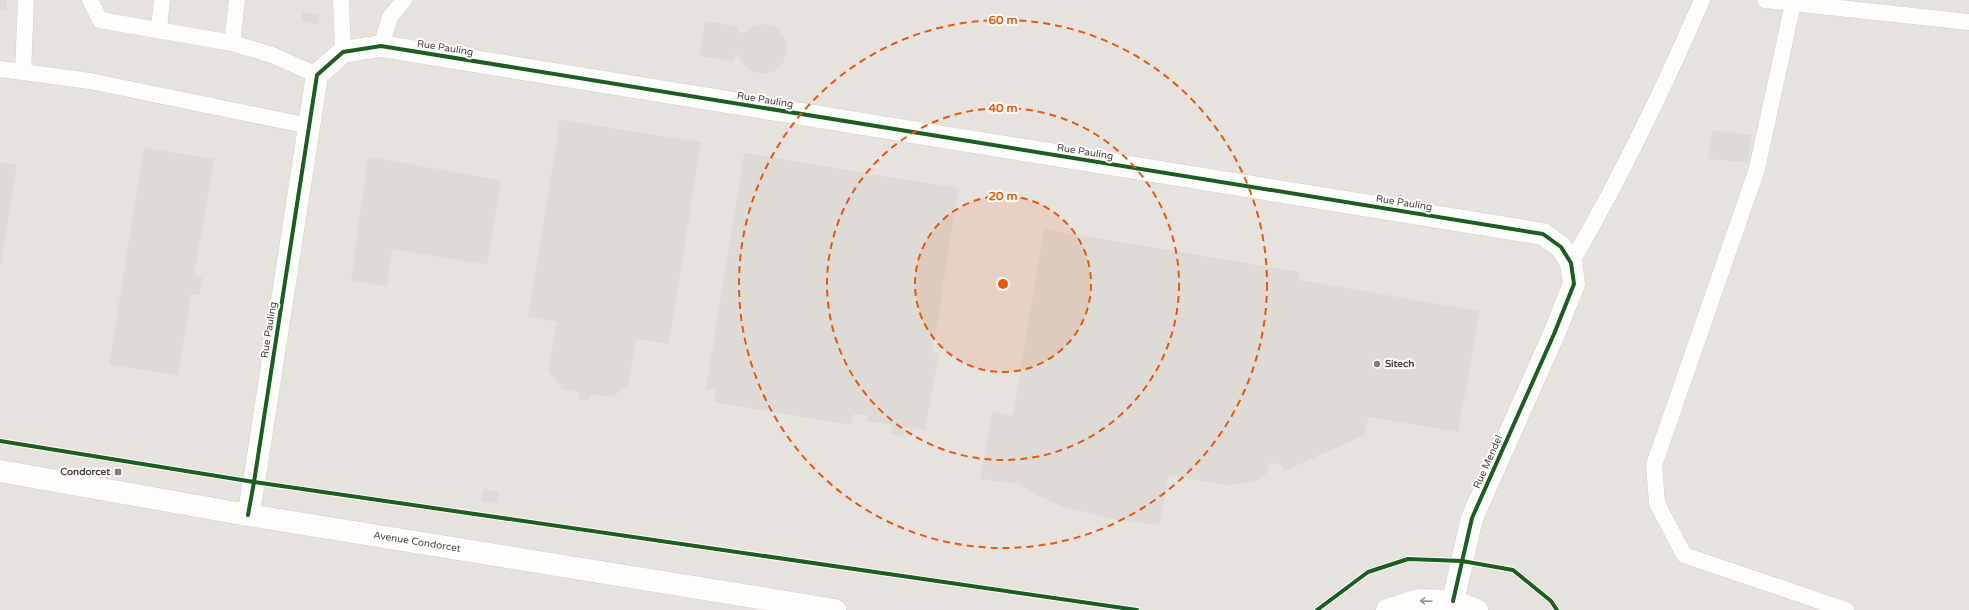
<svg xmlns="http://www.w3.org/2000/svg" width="1969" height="610" viewBox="0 0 1969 610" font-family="'Varela Round',sans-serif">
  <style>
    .industrial { fill: #e6e2de }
    .building { fill: #dedbd6 }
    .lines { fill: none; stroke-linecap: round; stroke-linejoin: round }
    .lane-casing { stroke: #d2d0cb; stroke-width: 17 }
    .street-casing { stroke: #d2d0cb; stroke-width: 23 }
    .lane { stroke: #fdfdfc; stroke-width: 16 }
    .street { stroke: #fdfdfc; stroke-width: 22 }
    .cycleway-casing { stroke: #fff; stroke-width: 6 }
    .cycleway { stroke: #1b5e20; stroke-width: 4 }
    .oneway { stroke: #9b9791 }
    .ring { fill: none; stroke: #e8590c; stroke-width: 2; stroke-dasharray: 7 5 }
    .poi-dot { fill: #868178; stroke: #fff; stroke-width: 1.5 }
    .labels { text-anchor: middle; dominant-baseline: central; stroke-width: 4; stroke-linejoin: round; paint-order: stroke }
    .street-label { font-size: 10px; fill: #4b4439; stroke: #fff }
    .poi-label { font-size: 10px; font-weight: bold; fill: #4b4439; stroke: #fff; text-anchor: start }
    .centre { fill: #e8590c; stroke: #fff; stroke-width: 2 }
    .ring-label { font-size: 12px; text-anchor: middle; font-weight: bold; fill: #e8590c; stroke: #fff; stroke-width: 4; stroke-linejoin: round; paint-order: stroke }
  </style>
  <rect width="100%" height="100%" fill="#f4f2ee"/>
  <!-- industrial -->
  <rect class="industrial" x="0" y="0" width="1969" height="610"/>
  <!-- building -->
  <g class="building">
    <rect x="0" y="0" width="7" height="10"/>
    <polygon points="303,12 319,15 318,24 301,21"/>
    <polygon points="705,21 739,27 738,32 744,33 750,27 763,24 775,27 784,36 787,49 784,61 775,71 763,74 750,71 741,61 739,56 735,55 734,61 699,56"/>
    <polygon points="560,120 701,142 669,344 636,339 628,385 613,397 591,394 589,400 578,399 579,392 563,390 548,371 557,322 528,317"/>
    <polygon points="1712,130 1752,135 1748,162 1708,159"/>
    <polygon points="144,148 214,159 194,275 202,277 200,295 191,294 178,375 109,365"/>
    <polygon points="744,153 959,188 932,353 939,354 925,430 906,427 904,436 891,434 892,425 867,421 868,416 853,414 851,425 714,402 716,390 706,389"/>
    <polygon points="368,157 501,180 487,265 392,249 387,287 351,280"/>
    <polygon points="0,162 17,165 1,266 0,266"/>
    <polygon points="1044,229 1300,272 1298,280 1480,311 1458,432 1368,417 1365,435 1282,472 1283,465 1269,463 1266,474 1257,480 1240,484 1226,485 1169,475 1160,525 1116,520 1065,507 1036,495 1018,484 980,479 992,412 1013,415"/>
    <polygon points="484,489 499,492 496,504 481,501"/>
  </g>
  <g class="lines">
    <!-- lane casing -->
    <g class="lane-casing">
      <g id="lane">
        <polyline points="90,0 100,20 232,43 272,55 317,75"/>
        <polyline points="341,0 343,52"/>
        <polyline points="1765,0 1969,22"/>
        <polyline points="1793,3 1757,169 1654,465 1657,503 1684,555 1846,610"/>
        <polyline points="159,29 162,0"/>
        <polyline points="232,43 237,0"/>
        <polyline points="381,46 390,17 404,0"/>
        <polyline points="0,69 90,81 309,126"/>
        <polyline points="23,72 26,0"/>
        <path d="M 1571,263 C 1620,179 1663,90 1702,0"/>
      </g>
    </g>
    <!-- street casing -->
    <g class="street-casing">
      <g id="street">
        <polyline points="0,471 248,515 835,610"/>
        <polyline points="248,515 254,482 317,75 343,52 381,46 1543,234 1561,247 1571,263 1574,284 1554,334 1472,518 1453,601"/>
        <polyline points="1387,610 1418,600 1453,601 1477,610"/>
      </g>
    </g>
    <!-- lane -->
    <use href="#lane" class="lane"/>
    <!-- street -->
    <use href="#street" class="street"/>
    <!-- cycleway casing -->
    <g class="cycleway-casing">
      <g id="cycleway">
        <polyline points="0,441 254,482 1137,610"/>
        <polyline points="248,515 254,482 317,75 343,52 381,46 1543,234 1561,247 1571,263 1574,284 1554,334 1472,518 1453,601"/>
        <polyline points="1317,610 1368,572 1408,559 1462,561 1513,570 1551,601 1557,610"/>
      </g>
    </g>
    <!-- cycleway -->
    <use href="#cycleway" class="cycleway"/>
  </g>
  <!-- one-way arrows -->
  <defs><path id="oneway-shaft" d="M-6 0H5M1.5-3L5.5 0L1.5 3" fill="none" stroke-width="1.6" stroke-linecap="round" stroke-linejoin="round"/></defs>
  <use class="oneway" href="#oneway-shaft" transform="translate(1426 601) rotate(-178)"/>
  <!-- distance rings -->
  <circle cx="1003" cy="284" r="88" fill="#e8590c" fill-opacity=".12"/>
  <g class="ring">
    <circle cx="1003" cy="284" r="88"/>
    <circle cx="1003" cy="284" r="176"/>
    <circle cx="1003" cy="284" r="264"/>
  </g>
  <!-- markers -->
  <g class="poi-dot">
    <circle cx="1377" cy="364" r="4"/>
    <rect x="114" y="468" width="8" height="8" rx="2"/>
  </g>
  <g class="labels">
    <!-- street labels -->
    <g class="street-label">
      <text transform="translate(445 48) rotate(9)">Rue Pauling</text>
      <text transform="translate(765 100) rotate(9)">Rue Pauling</text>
      <text transform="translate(1085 152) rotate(9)">Rue Pauling</text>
      <text transform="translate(1404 203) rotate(9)">Rue Pauling</text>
      <text transform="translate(269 330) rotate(-81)">Rue Pauling</text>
      <text transform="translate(1488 462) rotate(-66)">Rue Mendel</text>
      <text transform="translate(417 542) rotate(9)">Avenue Condorcet</text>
    </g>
    <!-- poi labels -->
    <g class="poi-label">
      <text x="1385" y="364">Sitech</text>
      <text x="110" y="472" text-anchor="end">Condorcet</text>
    </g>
  </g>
  <circle cx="1003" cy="284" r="6" class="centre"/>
  <g class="ring-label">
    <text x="1003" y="24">60 m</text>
    <text x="1003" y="112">40 m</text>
    <text x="1003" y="200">20 m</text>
  </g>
</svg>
